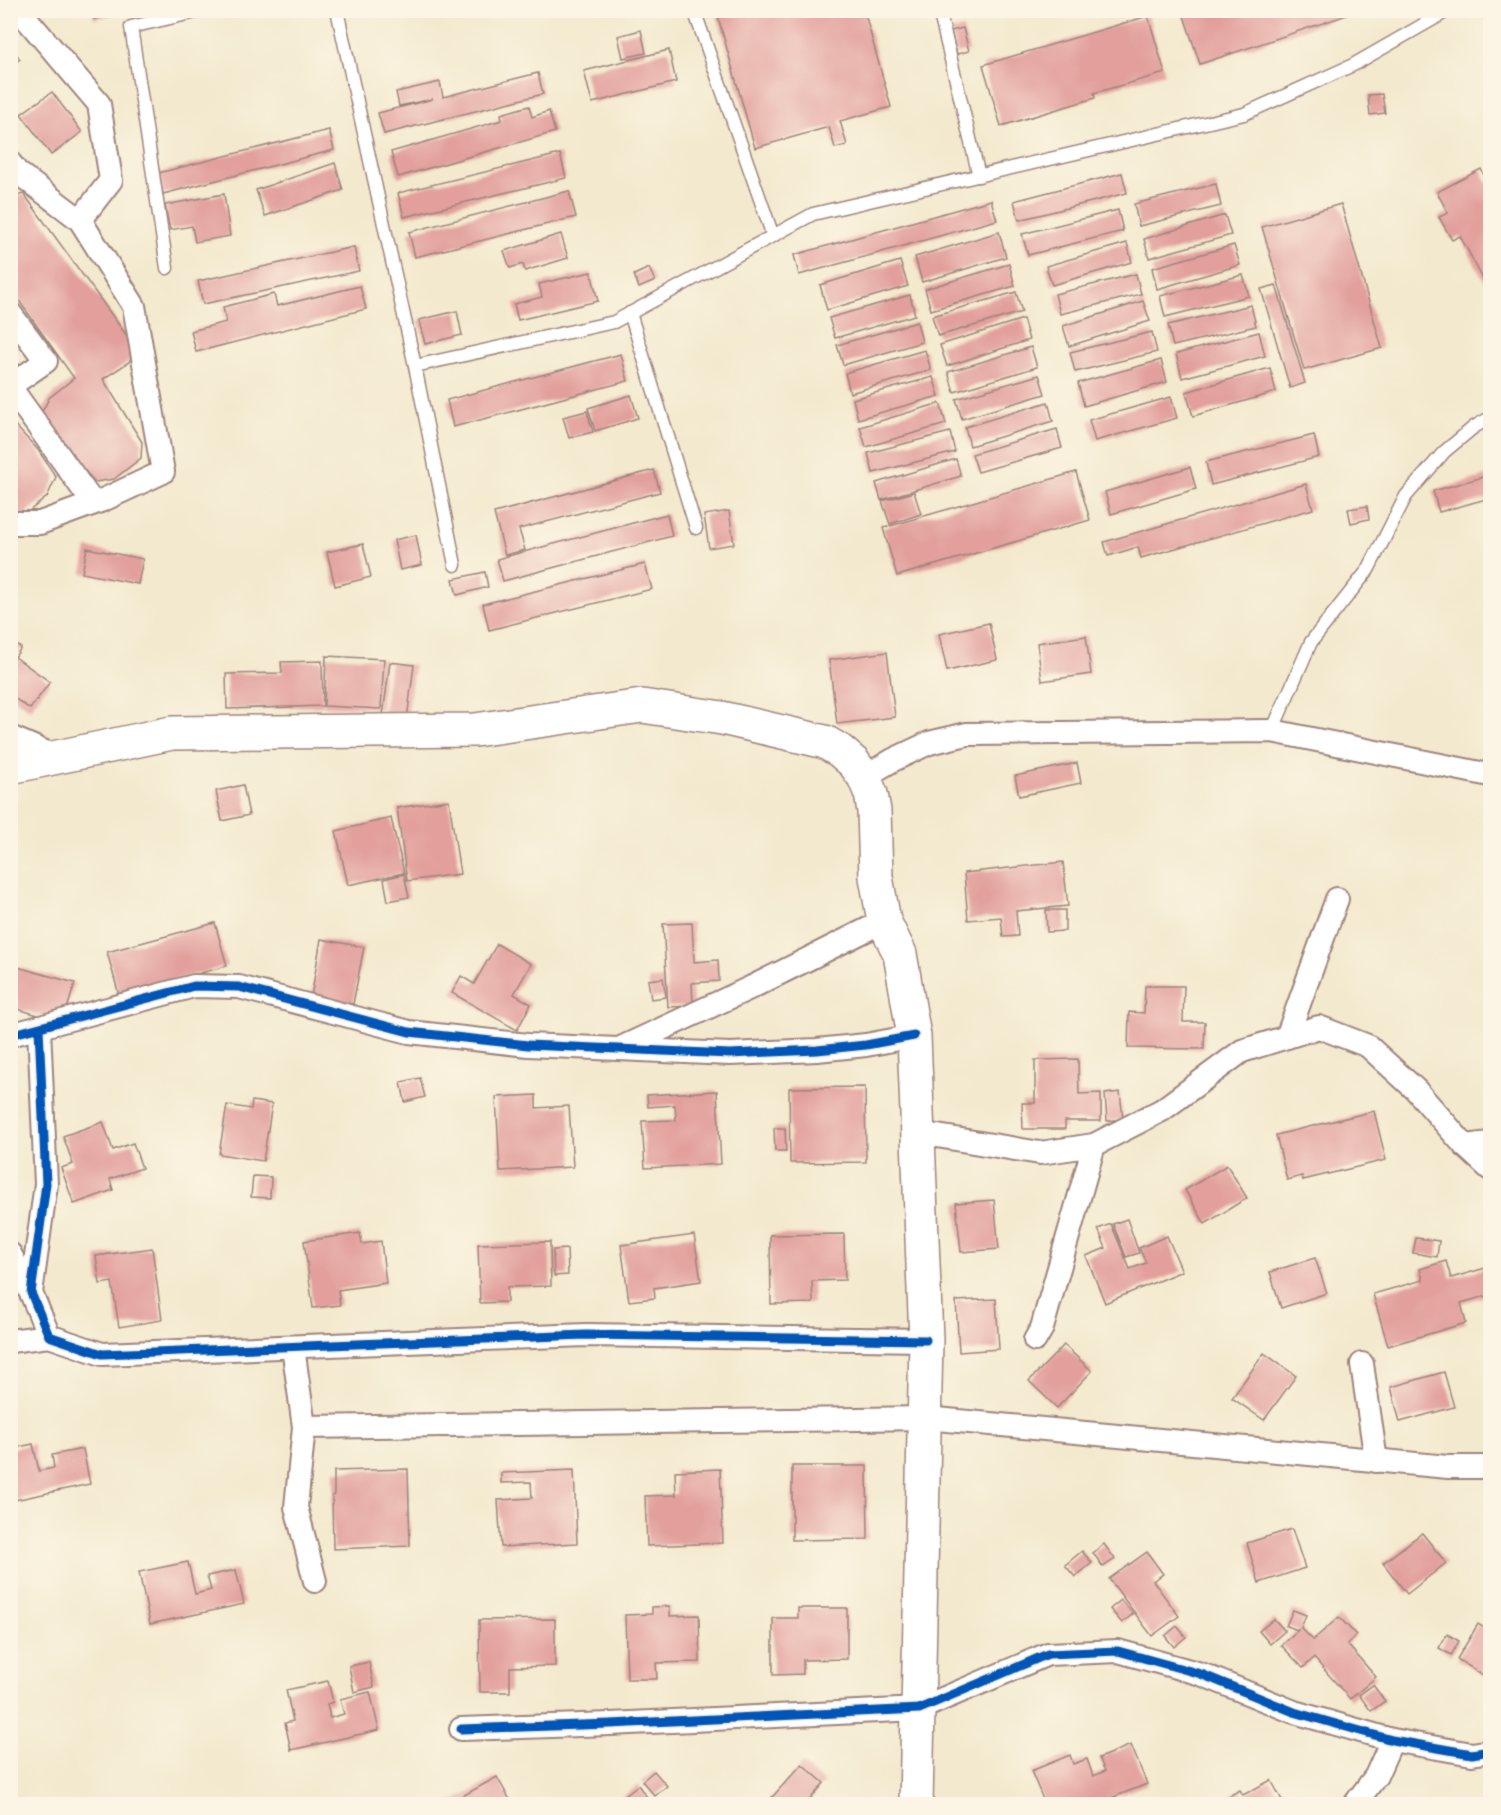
<svg xmlns="http://www.w3.org/2000/svg" width="1501" height="1815" viewBox="0 0 1501 1815" font-family="Caveat,sans-serif">
  <style>
    .building { fill: #e29f9b }
    .lines { fill: none; stroke-linecap: round; stroke-linejoin: round }
    .lane-casing { stroke: #9e847c; stroke-width: 15 }
    .street-casing { stroke: #9e847c; stroke-width: 26 }
    .secondary-casing { stroke: #9e847c; stroke-width: 36 }
    .lane { stroke: #fff; stroke-width: 12 }
    .street { stroke: #fff; stroke-width: 22 }
    .secondary { stroke: #fff; stroke-width: 33 }
    .cycleway-casing { stroke: #fcf5e5; stroke-width: 13 }
    .cycleway { stroke: #0057b8; stroke-width: 9 }
  </style>
  <rect width="100%" height="100%" fill="#fcf5e5"/>
  <filter id="ink" filterUnits="userSpaceOnUse"><feTurbulence type="fractalNoise" baseFrequency=".0167" numOctaves="2"/><feDisplacementMap in="SourceGraphic" scale="12" xChannelSelector="R" yChannelSelector="G"/><feConvolveMatrix kernelMatrix="1 2 1 2 8 2 1 2 1" color-interpolation-filters="sRGB"/></filter>
  <filter id="wash" filterUnits="userSpaceOnUse"><feTurbulence type="fractalNoise" baseFrequency=".008" numOctaves="4" result="noise"/><feDisplacementMap in="SourceGraphic" scale="24" xChannelSelector="R" yChannelSelector="G"/><feGaussianBlur stdDeviation="1.35" result="paint"/><feColorMatrix in="noise" values="0 0 0 0 0 0 0 0 0 0 0 0 0 0 0 0 0 1.4 0 .05"/><feComposite in="paint" operator="in"/></filter>
  <g filter="url(#wash)">
    <rect width="100%" height="100%" fill="#f3e9ce"/>
    <g id="blocks">
      <!-- building -->
      <g class="building">
        <polygon points="92,10 128,10 129,11 94,19"/>
        <polygon points="716,10 864,10 891,107 840,121 847,145 835,148 829,127 755,148"/>
        <polygon points="1182,10 1359,10 1359,11 1200,64"/>
        <polygon points="1148,16 1165,73 1094,93 1095,98 1001,126 983,65"/>
        <polygon points="963,28 969,51 957,54 951,31"/>
        <polygon points="641,30 646,53 623,58 618,36"/>
        <polygon points="10,45 20,59 10,66"/>
        <polygon points="669,50 676,82 592,103 584,71"/>
        <polygon points="538,73 543,94 384,134 378,113 433,99 399,106 396,92 440,82 443,97"/>
        <polygon points="52,92 82,132 51,155 21,114"/>
        <polygon points="1382,94 1385,113 1370,115 1368,95"/>
        <polygon points="529,106 532,117 549,111 555,132 398,177 391,152 502,120 501,114"/>
        <polygon points="329,130 334,150 163,194 158,173"/>
        <polygon points="560,154 566,178 404,217 398,193"/>
        <polygon points="335,163 343,190 265,216 256,190"/>
        <polygon points="1481,169 1490,187 1490,292 1460,236 1452,240 1439,217 1448,213 1437,192"/>
        <polygon points="1122,173 1127,193 1019,220 1014,201"/>
        <polygon points="1216,184 1221,206 1139,226 1134,204"/>
        <polygon points="569,191 576,217 415,257 409,232"/>
        <polygon points="24,194 127,336 134,351 129,362 103,379 142,442 141,458 114,479 95,482 68,452 41,414 49,398 74,378 10,288 10,197"/>
        <polygon points="224,194 230,236 195,242 192,226 170,230 165,205"/>
        <polygon points="991,200 997,220 799,275 794,255"/>
        <polygon points="1341,204 1382,348 1304,370 1262,227"/>
        <polygon points="1118,210 1123,231 1028,255 1022,234"/>
        <polygon points="1225,215 1231,235 1149,258 1144,239"/>
        <polygon points="999,232 1006,257 922,282 915,257"/>
        <polygon points="561,234 568,258 525,271 523,264 510,268 504,251"/>
        <polygon points="1127,243 1132,262 1052,285 1046,266"/>
        <polygon points="1234,245 1240,265 1157,289 1152,268"/>
        <polygon points="354,247 359,271 203,304 198,281"/>
        <polygon points="900,261 908,286 827,310 820,285"/>
        <polygon points="1009,264 1015,286 931,310 925,289"/>
        <polygon points="649,268 655,281 639,288 634,275"/>
        <polygon points="591,272 598,301 518,320 514,304 542,297 539,284"/>
        <polygon points="1136,274 1141,294 1060,314 1055,294"/>
        <polygon points="1243,275 1249,296 1165,317 1160,296"/>
        <polygon points="1276,285 1305,383 1290,388 1261,289"/>
        <polygon points="360,286 366,309 196,352 191,331 226,322 223,307 274,294 277,306"/>
        <polygon points="1016,292 1022,312 938,336 932,316"/>
        <polygon points="910,295 915,315 835,338 829,318"/>
        <polygon points="1143,301 1150,321 1069,346 1063,326"/>
        <polygon points="1251,305 1256,326 1173,346 1168,325"/>
        <polygon points="457,311 462,335 425,344 419,320"/>
        <polygon points="1023,319 1029,340 947,366 940,345"/>
        <polygon points="917,322 922,342 843,365 837,345"/>
        <polygon points="1152,332 1157,352 1075,372 1070,352"/>
        <polygon points="1259,332 1265,356 1182,378 1176,354"/>
        <polygon points="1031,347 1037,367 954,392 948,372"/>
        <polygon points="925,350 931,370 850,393 845,373"/>
        <polygon points="621,354 628,381 453,427 447,400"/>
        <polygon points="1161,360 1167,382 1084,406 1078,383"/>
        <polygon points="1270,368 1276,392 1193,416 1186,392"/>
        <polygon points="1039,375 1045,394 962,419 956,399"/>
        <polygon points="933,377 939,396 858,419 853,399"/>
        <polygon points="631,395 638,418 595,431 588,408"/>
        <polygon points="1171,397 1177,418 1095,441 1089,420"/>
        <polygon points="1048,402 1053,421 970,446 965,427"/>
        <polygon points="940,403 946,424 866,447 860,427"/>
        <polygon points="587,411 593,432 569,438 563,417"/>
        <polygon points="10,420 38,450 56,477 47,497 20,518 10,520"/>
        <polygon points="1057,429 1062,448 978,472 972,454"/>
        <polygon points="950,432 955,452 873,473 868,453"/>
        <polygon points="1314,435 1319,457 1211,485 1206,462"/>
        <polygon points="956,459 961,476 881,500 876,483"/>
        <polygon points="1190,467 1196,489 1111,514 1105,492"/>
        <polygon points="654,470 660,492 519,529 525,550 505,555 494,513"/>
        <polygon points="1076,472 1090,520 897,576 883,528"/>
        <polygon points="1490,475 1490,498 1439,512 1433,491"/>
        <polygon points="1306,484 1313,509 1141,558 1138,547 1108,556 1104,542"/>
        <polygon points="914,492 921,514 890,524 882,501"/>
        <polygon points="1367,506 1369,519 1351,523 1348,509"/>
        <polygon points="729,511 734,544 709,548 704,515"/>
        <polygon points="667,514 672,536 503,581 497,559"/>
        <polygon points="416,535 422,565 400,570 394,540"/>
        <polygon points="363,544 371,577 335,586 327,552"/>
        <polygon points="87,548 143,559 138,584 82,573"/>
        <polygon points="645,564 652,589 489,630 483,604"/>
        <polygon points="485,572 488,587 457,595 453,579"/>
        <polygon points="989,623 997,660 947,671 939,634"/>
        <polygon points="1086,636 1091,674 1042,681 1037,643"/>
        <polygon points="10,640 21,648 15,657 50,682 30,709 10,695"/>
        <polygon points="887,652 895,717 837,724 829,660"/>
        <polygon points="326,656 384,659 381,709 324,706"/>
        <polygon points="322,661 323,706 227,709 226,674 282,673 281,662"/>
        <polygon points="390,662 414,665 407,719 383,715"/>
        <polygon points="1077,763 1081,783 1019,796 1015,776"/>
        <polygon points="243,785 249,815 222,821 216,791"/>
        <polygon points="449,800 460,874 407,881 397,808"/>
        <polygon points="391,818 404,873 348,885 336,831"/>
        <polygon points="1063,862 1068,906 1016,911 1018,936 1003,937 1001,917 968,920 964,873"/>
        <polygon points="404,874 409,897 388,901 384,879"/>
        <polygon points="1046,910 1065,910 1065,931 1047,932"/>
        <polygon points="215,923 227,966 119,995 107,952"/>
        <polygon points="692,923 694,962 718,960 719,981 692,983 693,1006 668,1007 663,924"/>
        <polygon points="321,939 364,947 353,1004 311,997"/>
        <polygon points="497,944 531,964 514,994 531,1004 517,1030 452,993 461,976 474,984"/>
        <polygon points="10,965 75,983 63,1022 10,1007"/>
        <polygon points="663,978 666,997 651,999 648,980"/>
        <polygon points="1145,986 1184,986 1183,1022 1205,1022 1204,1049 1128,1048 1129,1012 1144,1013"/>
        <polygon points="1078,1059 1079,1094 1101,1093 1101,1121 1065,1121 1065,1129 1023,1129 1022,1103 1035,1103 1035,1060"/>
        <polygon points="420,1078 425,1097 405,1102 401,1082"/>
        <polygon points="865,1087 866,1162 790,1163 789,1088"/>
        <polygon points="717,1091 721,1164 645,1168 642,1121 676,1120 675,1105 648,1107 647,1095"/>
        <polygon points="1120,1092 1123,1119 1107,1121 1105,1094"/>
        <polygon points="536,1095 536,1108 569,1106 573,1167 500,1171 496,1097"/>
        <polygon points="252,1101 272,1104 263,1161 219,1154 227,1105 251,1109"/>
        <polygon points="1374,1111 1386,1160 1303,1180 1302,1176 1287,1180 1276,1135"/>
        <polygon points="103,1122 113,1150 133,1143 142,1168 110,1179 113,1190 74,1204 61,1168 73,1164 63,1136"/>
        <polygon points="774,1128 785,1128 786,1151 775,1151"/>
        <polygon points="1227,1165 1247,1198 1205,1224 1185,1190"/>
        <polygon points="253,1176 271,1177 270,1198 251,1197"/>
        <polygon points="994,1200 999,1249 961,1252 956,1203"/>
        <polygon points="1127,1219 1139,1253 1126,1257 1113,1224"/>
        <polygon points="1111,1224 1130,1269 1146,1263 1139,1248 1167,1236 1182,1271 1105,1303 1086,1256 1106,1248 1098,1229"/>
        <polygon points="360,1233 362,1244 381,1241 386,1283 338,1290 340,1305 313,1308 304,1241"/>
        <polygon points="844,1234 845,1280 812,1281 813,1303 771,1304 770,1235"/>
        <polygon points="694,1235 701,1281 654,1288 655,1298 629,1301 621,1245"/>
        <polygon points="1416,1238 1439,1241 1437,1257 1413,1253"/>
        <polygon points="550,1242 551,1286 507,1287 507,1302 480,1303 478,1244"/>
        <polygon points="152,1248 162,1320 119,1327 112,1282 100,1284 96,1256"/>
        <polygon points="567,1249 568,1275 554,1276 553,1250"/>
        <polygon points="1315,1258 1327,1293 1281,1308 1270,1272"/>
        <polygon points="1446,1261 1451,1278 1489,1267 1490,1295 1461,1303 1466,1323 1388,1346 1373,1294 1423,1280 1420,1269"/>
        <polygon points="996,1299 999,1349 959,1352 956,1301"/>
        <polygon points="1064,1345 1092,1371 1057,1408 1029,1381"/>
        <polygon points="1264,1353 1296,1376 1264,1420 1232,1398"/>
        <polygon points="1444,1372 1454,1407 1400,1422 1391,1387"/>
        <polygon points="33,1444 39,1471 54,1468 52,1455 83,1449 90,1484 10,1501 10,1449"/>
        <polygon points="792,1466 867,1466 868,1539 792,1540"/>
        <polygon points="408,1469 410,1546 333,1549 332,1496 334,1495 334,1471"/>
        <polygon points="720,1469 723,1543 647,1546 645,1496 676,1495 675,1471"/>
        <polygon points="574,1470 577,1543 501,1547 498,1500 532,1498 531,1482 501,1483 501,1473"/>
        <polygon points="1292,1529 1305,1568 1259,1583 1247,1543"/>
        <polygon points="1422,1533 1446,1563 1407,1594 1383,1563"/>
        <polygon points="1104,1544 1115,1559 1103,1567 1093,1553"/>
        <polygon points="1082,1551 1092,1563 1075,1577 1065,1565"/>
        <polygon points="1147,1552 1163,1574 1153,1581 1179,1616 1152,1636 1109,1579"/>
        <polygon points="188,1562 195,1594 211,1590 207,1576 236,1570 244,1604 150,1624 139,1572"/>
        <polygon points="1121,1600 1133,1614 1122,1623 1110,1609"/>
        <polygon points="670,1606 670,1616 699,1615 700,1662 656,1663 657,1679 627,1679 625,1615 652,1614 652,1607"/>
        <polygon points="798,1608 847,1608 847,1659 803,1660 803,1674 773,1675 773,1618 798,1618"/>
        <polygon points="1293,1610 1306,1615 1301,1628 1313,1640 1339,1617 1356,1635 1347,1644 1376,1677 1350,1699 1314,1658 1303,1668 1281,1645 1298,1630 1286,1626"/>
        <polygon points="555,1619 555,1666 510,1667 510,1692 480,1692 479,1620"/>
        <polygon points="1274,1619 1285,1631 1270,1644 1259,1631"/>
        <polygon points="1478,1624 1490,1632 1490,1670 1486,1677 1457,1659"/>
        <polygon points="1177,1626 1186,1637 1174,1647 1165,1636"/>
        <polygon points="1447,1634 1459,1641 1451,1655 1439,1648"/>
        <polygon points="369,1662 374,1687 354,1692 349,1666"/>
        <polygon points="328,1681 333,1702 327,1704 330,1718 344,1714 340,1699 370,1692 379,1730 291,1750 285,1723 293,1721 286,1690"/>
        <polygon points="1373,1685 1385,1701 1371,1711 1359,1695"/>
        <polygon points="1131,1745 1147,1784 1096,1804 1045,1804 1031,1771 1070,1755 1073,1764 1087,1759 1093,1776 1105,1771 1099,1758"/>
        <polygon points="802,1764 824,1783 806,1804 766,1804"/>
        <polygon points="654,1771 667,1786 655,1796 642,1781"/>
        <polygon points="497,1777 510,1800 502,1804 448,1804"/>
        <polygon points="1271,1780 1284,1804 1214,1804 1240,1790 1243,1795"/>
        <polygon points="638,1785 652,1804 613,1804"/>
      </g>
    </g>
  </g>
  <g filter="url(#ink)">
    <use href="#blocks" fill-opacity="0" stroke="#9e847c" stroke-width="1.5"/>
    <g class="lines">
      <!-- lane casing -->
      <g class="lane-casing">
        <g id="lane">
          <polyline points="337,10 415,366 455,565"/>
          <polyline points="694,10 773,236"/>
          <polyline points="939,10 979,176"/>
          <polyline points="167,268 131,27 205,10"/>
          <polyline points="630,313 696,528"/>
          <polyline points="415,366 614,322 813,214 1244,114 1353,65 1449,10"/>
          <polyline points="1272,731 1311,642 1368,570 1406,496 1444,452 1474,427 1490,418"/>
        </g>
      </g>
      <!-- street casing -->
      <g class="street-casing">
        <g id="street">
          <polyline points="19,10 99,104 111,180 80,220"/>
          <polyline points="10,163 17,172 80,220 134,306 163,472 103,500 40,523 10,523"/>
          <polyline points="10,313 46,361 10,386"/>
          <polyline points="10,387 93,503"/>
          <polyline points="10,737 57,757"/>
          <polyline points="864,777 893,760 929,743 967,734 1272,731 1490,775"/>
          <polyline points="39,1028 46,1184 31,1293 49,1336 102,1354 586,1335 926,1340"/>
          <polyline points="10,1035 194,986 239,987 409,1032 528,1045 730,1054 817,1050 866,1045 914,1036"/>
          <polyline points="1287,1037 1337,899"/>
          <polyline points="623,1047 752,987 884,921"/>
          <polyline points="919,1133 1040,1153 1094,1145 1162,1110 1242,1051 1319,1027 1368,1046 1416,1090 1465,1146 1490,1169"/>
          <polyline points="1465,1146 1490,1143"/>
          <polyline points="10,1254 31,1293"/>
          <polyline points="1035,1340 1042,1328 1094,1145"/>
          <polyline points="10,1341 49,1336"/>
          <polyline points="293,1347 304,1427 296,1507 315,1581"/>
          <polyline points="1362,1364 1376,1461"/>
          <polyline points="304,1427 926,1418 1448,1467 1490,1467"/>
          <polyline points="461,1729 610,1724 919,1709 1048,1654 1118,1651 1201,1674 1294,1712 1392,1740 1472,1754 1490,1751"/>
          <polyline points="1355,1804 1376,1776 1392,1740"/>
        </g>
      </g>
      <!-- secondary casing -->
      <g class="secondary-casing">
        <polyline id="secondary" points="10,767 172,733 475,730 642,706 722,718 808,738 825,742 840,751 854,763 864,777 871,794 874,811 876,877 884,921 900,954 914,1036 926,1340 916,1804"/>
      </g>
      <!-- lane -->
      <use href="#lane" class="lane"/>
      <!-- street -->
      <use href="#street" class="street"/>
      <!-- secondary -->
      <use href="#secondary" class="secondary"/>
      <!-- cycleway casing -->
      <g class="cycleway-casing">
        <g id="cycleway">
          <polyline points="39,1028 46,1184 31,1293 49,1336 102,1354 586,1335 926,1340"/>
          <polyline points="10,1035 194,986 239,987 409,1032 528,1045 730,1054 817,1050 866,1045 914,1036"/>
          <polyline points="461,1729 610,1724 919,1709 1048,1654 1118,1651 1201,1674 1294,1712 1392,1740 1472,1754 1490,1751"/>
        </g>
      </g>
      <!-- cycleway -->
      <use href="#cycleway" class="cycleway"/>
    </g>
  </g>
  <!-- margin -->
  <rect width="1501" height="1815" fill="none" stroke="#fcf5e5" stroke-width="36"/>
</svg>
